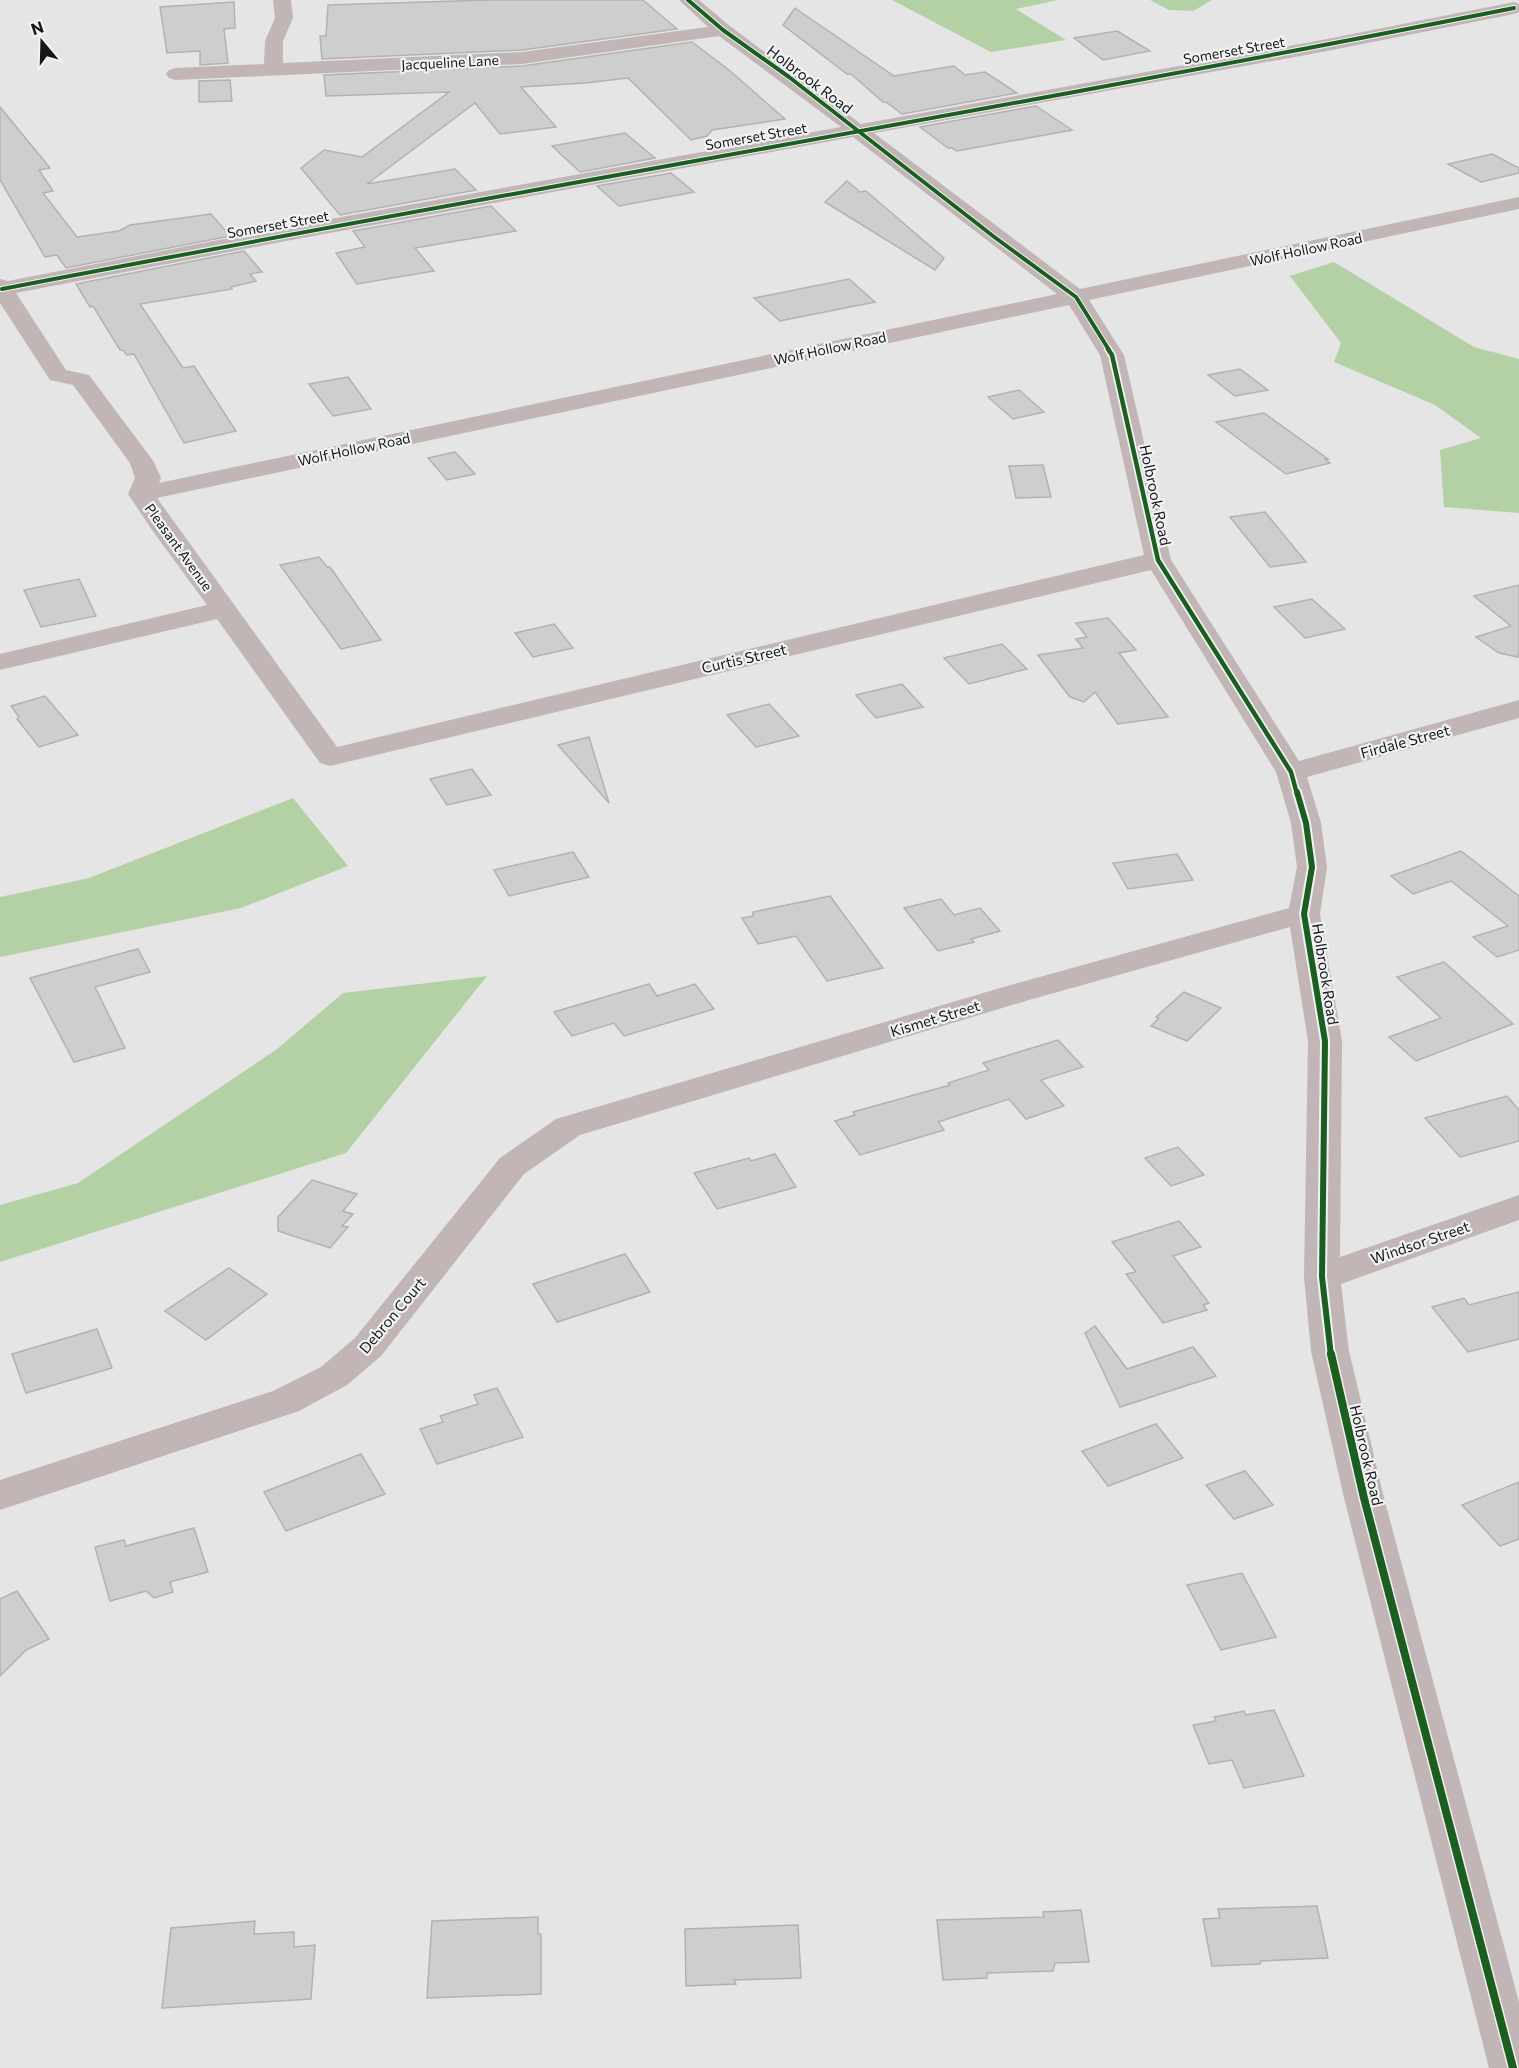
<svg xmlns="http://www.w3.org/2000/svg" width="1519" height="2068" viewBox="0 0 1519 2068" font-family="Commissioner,sans-serif">
  <style>
    .forest { fill: #b4d1a5 }
    .building { fill: #cfcece; stroke: #b2b2b2; stroke-width: 1.5 }
    .lines { fill: none; stroke-linecap: round; stroke-linejoin: round }
    .minor { fill: #c1b5b5; fill-rule: evenodd }
    .cycleway-far3-casing { stroke: #f1f2f3; stroke-width: 6 }
    .cycleway-far2-casing { stroke: #f1f2f3; stroke-width: 8 }
    .cycleway-far1-casing { stroke: #f1f2f3; stroke-width: 10 }
    .cycleway-casing { stroke: #f1f2f3; stroke-width: 11 }
    .cycleway-far3 { stroke: #1b5e20; stroke-width: 4 }
    .cycleway-far2 { stroke: #1b5e20; stroke-width: 4.5 }
    .cycleway-far1 { stroke: #1b5e20; stroke-width: 6 }
    .cycleway { stroke: #1b5e20; stroke-width: 8 }
    .labels { text-anchor: middle; dominant-baseline: central; stroke-width: 4.5; stroke-linejoin: round; paint-order: stroke }
    .far-street-label { font-size: 14px; fill: #161717; stroke: #f1f2f3 }
    .street-label { font-size: 15px; fill: #161717; stroke: #f1f2f3 }
  </style>
  <rect width="100%" height="100%" fill="#e5e5e5"/>
  <!-- forest -->
  <g class="forest">
    <polygon points="892,0 1058,0 1016,9 1066,40 991,52"/>
    <polygon points="1150,0 1212,0 1193,11 1169,10"/>
    <polygon points="1334,262 1474,347 1519,359 1519,513 1444,507 1440,450 1481,438 1435,405 1334,362 1341,343 1290,276"/>
    <polygon points="293,798 348,866 241,908 0,957 0,897 89,878"/>
    <polygon points="487,976 346,1153 0,1262 0,1205 78,1183 277,1049 343,993"/>
  </g>
  <!-- building -->
  <g class="building">
    <polygon points="487,0 643,0 677,29 522,50 322,59 320,36 326,36 328,5"/>
    <polygon points="234,2 235,28 224,29 228,63 200,65 200,51 167,53 160,7"/>
    <polygon points="795,8 894,76 954,66 965,75 985,72 1017,93 902,114 886,102 883,102 851,74 847,74 783,25"/>
    <polygon points="1117,31 1150,51 1103,60 1074,38"/>
    <polygon points="692,42 729,70 785,119 712,130 707,136 691,140 628,78 585,83 521,87 556,127 500,134 475,103 367,184 455,169 476,190 340,215 301,168 324,150 362,157 449,92 326,96 324,75 522,66"/>
    <polygon points="230,80 232,101 199,102 199,81"/>
    <polygon points="1036,106 1072,130 957,151 952,148 948,148 920,127"/>
    <polygon points="0,107 50,168 39,170 53,191 43,193 77,237 119,231 130,225 211,214 230,236 66,268 57,255 45,257 0,180"/>
    <polygon points="625,133 655,158 580,172 552,146"/>
    <polygon points="1492,154 1519,168 1519,173 1481,182 1448,164"/>
    <polygon points="671,173 694,192 619,206 597,186"/>
    <polygon points="847,181 860,192 866,191 944,258 935,270 825,202"/>
    <polygon points="491,206 516,231 415,248 434,271 357,284 336,253 365,247 353,231"/>
    <polygon points="244,251 262,272 250,274 256,281 231,287 232,289 140,304 183,368 194,366 236,431 184,443 134,354 127,355 123,350 120,350 93,306 90,307 76,284"/>
    <polygon points="849,279 875,302 780,321 754,298"/>
    <polygon points="1240,369 1268,390 1235,396 1208,375"/>
    <polygon points="348,377 371,409 333,416 309,384"/>
    <polygon points="1019,390 1044,412 1013,419 988,397"/>
    <polygon points="1264,413 1328,459 1325,459 1330,463 1286,474 1216,422"/>
    <polygon points="455,452 475,474 447,480 428,458"/>
    <polygon points="1043,465 1051,497 1016,498 1009,466"/>
    <polygon points="1265,512 1306,562 1270,567 1230,517"/>
    <polygon points="319,557 327,567 330,567 381,640 341,649 280,565"/>
    <polygon points="79,579 96,616 41,627 24,590"/>
    <polygon points="1519,585 1519,651 1518,657 1499,653 1476,637 1511,626 1474,596"/>
    <polygon points="1312,599 1345,629 1305,638 1274,607"/>
    <polygon points="1108,618 1136,650 1119,653 1168,717 1118,724 1095,692 1084,702 1070,697 1038,655 1083,648 1076,639 1087,637 1076,623"/>
    <polygon points="554,624 573,648 533,657 515,633"/>
    <polygon points="1002,644 1027,669 969,684 944,658"/>
    <polygon points="902,684 923,707 876,718 856,695"/>
    <polygon points="45,696 78,735 39,747 17,719 19,717 11,706"/>
    <polygon points="769,704 799,736 756,747 727,715"/>
    <polygon points="589,737 609,803 558,745"/>
    <polygon points="472,769 491,795 447,805 430,779"/>
    <polygon points="1461,851 1519,896 1519,950 1497,957 1473,937 1508,926 1451,881 1413,894 1391,876"/>
    <polygon points="573,852 589,877 509,896 494,870"/>
    <polygon points="1177,854 1193,880 1128,889 1113,863"/>
    <polygon points="830,896 883,968 827,981 796,936 758,944 742,918 753,916 753,912"/>
    <polygon points="941,899 954,915 980,908 1000,931 971,939 974,942 938,951 904,908"/>
    <polygon points="138,949 150,972 95,987 125,1048 74,1062 30,978"/>
    <polygon points="1444,962 1513,1024 1416,1061 1389,1037 1441,1018 1397,977"/>
    <polygon points="649,984 657,996 695,984 714,1009 624,1036 614,1023 572,1036 554,1012"/>
    <polygon points="1184,992 1221,1008 1187,1041 1151,1026 1159,1018 1156,1017"/>
    <polygon points="1058,1040 1083,1067 1041,1080 1064,1106 1026,1119 1009,1099 938,1122 944,1130 860,1155 835,1121 855,1115 853,1112 950,1085 948,1083 989,1070 983,1063"/>
    <polygon points="1507,1096 1519,1110 1519,1141 1460,1157 1425,1118"/>
    <polygon points="1178,1147 1204,1175 1171,1186 1145,1158"/>
    <polygon points="775,1154 796,1187 717,1209 694,1173 749,1158 751,1161"/>
    <polygon points="312,1180 357,1194 343,1211 353,1214 342,1226 348,1227 330,1248 278,1231 278,1217"/>
    <polygon points="1179,1221 1201,1247 1173,1256 1209,1303 1203,1305 1207,1310 1163,1323 1126,1274 1136,1272 1112,1242"/>
    <polygon points="625,1254 650,1292 557,1322 533,1284"/>
    <polygon points="229,1268 267,1294 206,1340 165,1311"/>
    <polygon points="1519,1292 1519,1339 1468,1352 1432,1307 1464,1298 1469,1305"/>
    <polygon points="1095,1326 1127,1369 1193,1347 1216,1376 1120,1407 1085,1333"/>
    <polygon points="97,1329 112,1368 26,1393 12,1354"/>
    <polygon points="497,1388 523,1437 437,1464 420,1429 443,1422 440,1416 478,1404 474,1395"/>
    <polygon points="1156,1424 1183,1458 1108,1486 1082,1451"/>
    <polygon points="361,1454 385,1494 286,1531 264,1492"/>
    <polygon points="1245,1471 1273,1505 1234,1519 1206,1485"/>
    <polygon points="1519,1482 1519,1539 1500,1546 1462,1505"/>
    <polygon points="194,1528 208,1572 170,1582 173,1592 154,1598 146,1591 110,1601 95,1547 124,1540 126,1546"/>
    <polygon points="1242,1573 1276,1637 1221,1650 1187,1585"/>
    <polygon points="17,1591 49,1639 26,1650 0,1676 0,1599"/>
    <polygon points="1274,1710 1304,1776 1244,1788 1232,1760 1209,1764 1193,1725 1216,1721 1214,1717 1244,1711 1246,1715"/>
    <polygon points="1317,1906 1328,1958 1261,1961 1260,1964 1212,1966 1203,1919 1220,1918 1218,1909"/>
    <polygon points="1081,1910 1089,1962 1055,1963 1053,1971 987,1973 987,1978 943,1980 937,1920 1044,1917 1043,1912"/>
    <polygon points="538,1917 538,1934 541,1934 541,1994 427,1998 432,1921"/>
    <polygon points="255,1921 254,1934 294,1932 294,1947 315,1945 311,1999 162,2008 171,1928"/>
    <polygon points="798,1925 801,1978 734,1980 736,1984 686,1986 685,1929"/>
  </g>
  <g class="lines">
    <!-- minor -->
    <path class="minor" d="M 273,0 L 291,0 L 293,18 L 283,41 L 283,63 L 522,52 L 708,27 L 679,0 L 699,0 L 730,26 L 861,124 L 1322,40 L 1514,2 L 1519,4 L 1519,12 L 1514,14 L 1322,52 L 874,133 L 1080,289 L 1519,197 L 1519,209 L 1089,300 L 1124,355 L 1171,560 L 1299,761 L 1519,700 L 1519,718 L 1307,777 L 1321,823 L 1327,867 L 1320,914 L 1342,1041 L 1340,1257 L 1519,1195 L 1519,1220 L 1341,1284 L 1349,1351 L 1384,1498 L 1519,2002 L 1519,2068 L 1489,2068 L 1344,1498 L 1311,1351 L 1304,1277 L 1308,1041 L 1290,927 L 1029,1000 L 580,1135 L 524,1174 L 381,1356 L 347,1385 L 299,1411 L 0,1510 L 0,1480 L 273,1391 L 321,1367 L 355,1338 L 500,1158 L 556,1119 L 1007,986 L 1289,908 L 1297,867 L 1291,823 L 1276,772 L 1151,570 L 330,766 L 320,763 L 217,619 L 0,670 L 0,654 L 207,605 L 152,530 L 128,494 L 135,478 L 130,463 L 73,385 L 50,380 L 0,303 L 0,279 L 8,281 L 286,227 L 841,127 L 719,36 L 522,64 L 176,80 L 169,78 L 166,74 L 169,70 L 176,68 L 264,64 L 265,41 L 275,18 ZM 853,137 L 1057,294 L 159,483 L 161,478 L 154,462 L 89,375 L 66,370 L 16,293 L 286,241 ZM 1069,305 L 1100,355 L 1144,555 L 337,747 L 157,498 Z"/>
    <!-- cycleway-far3 casing -->
    <g class="cycleway-far3-casing">
      <g id="cycleway-far3">
        <polyline points="688,0 723,30 789,77 993,236 1076,297 1109,350"/>
        <path d="M 2,289 C 505,192 1011,108 1514,8"/>
      </g>
    </g>
    <!-- cycleway-far2 casing -->
    <g class="cycleway-far2-casing">
      <polyline id="cycleway-far2" points="1108,349 1112,355 1158,560 1291,772 1297,794"/>
    </g>
    <!-- cycleway-far1 casing -->
    <g class="cycleway-far1-casing">
      <polyline id="cycleway-far1" points="1297,792 1306,823 1312,867 1304,914 1325,1041 1322,1277 1331,1356"/>
    </g>
    <!-- cycleway casing -->
    <g class="cycleway-casing">
      <polyline id="cycleway" points="1331,1354 1364,1498 1513,2068"/>
    </g>
    <!-- cycleway-far3 -->
    <use href="#cycleway-far3" class="cycleway-far3"/>
    <!-- cycleway-far2 -->
    <use href="#cycleway-far2" class="cycleway-far2"/>
    <!-- cycleway-far1 -->
    <use href="#cycleway-far1" class="cycleway-far1"/>
    <!-- cycleway -->
    <use href="#cycleway" class="cycleway"/>
  </g>
  <g class="labels">
    <!-- far-street labels -->
    <g class="far-street-label">
      <text transform="translate(1234 50) rotate(-10)">Somerset Street</text>
      <text transform="translate(450 62) rotate(-3)">Jacqueline Lane</text>
      <text transform="translate(756 136) rotate(-10)">Somerset Street</text>
      <text transform="translate(278 224) rotate(-10)">Somerset Street</text>
      <text transform="translate(1306 249) rotate(-12)">Wolf Hollow Road</text>
      <text transform="translate(830 348) rotate(-12)">Wolf Hollow Road</text>
      <text transform="translate(354 449) rotate(-12)">Wolf Hollow Road</text>
      <text transform="translate(179 547) rotate(54)">Pleasant Avenue</text>
    </g>
    <!-- street labels -->
    <g class="street-label">
      <text transform="translate(810 79) rotate(37)">Holbrook Road</text>
      <text transform="translate(1156 495) rotate(78)">Holbrook Road</text>
      <text transform="translate(744 658) rotate(-13)">Curtis Street</text>
      <text transform="translate(1405 741) rotate(-15)">Firdale Street</text>
      <text transform="translate(1326 974) rotate(81)">Holbrook Road</text>
      <text transform="translate(935 1018) rotate(-17)">Kismet Street</text>
      <text transform="translate(1420 1242) rotate(-19)">Windsor Street</text>
      <text transform="translate(392 1315) rotate(-50)">Debron Court</text>
      <text transform="translate(1367 1455) rotate(77)">Holbrook Road</text>
    </g>
  </g>
  <!-- north arrow -->
  <g transform="translate(42 42) rotate(341)" stroke="#f1f2f3" stroke-width="4.5" paint-order="stroke">
  <path d="M0-4.5L10 22L0 15L-10 22Z" fill="#161717"/>
  <text y="-9" font-size="16" font-weight="bold" text-anchor="middle" fill="#161717">N</text>
  </g>
</svg>
